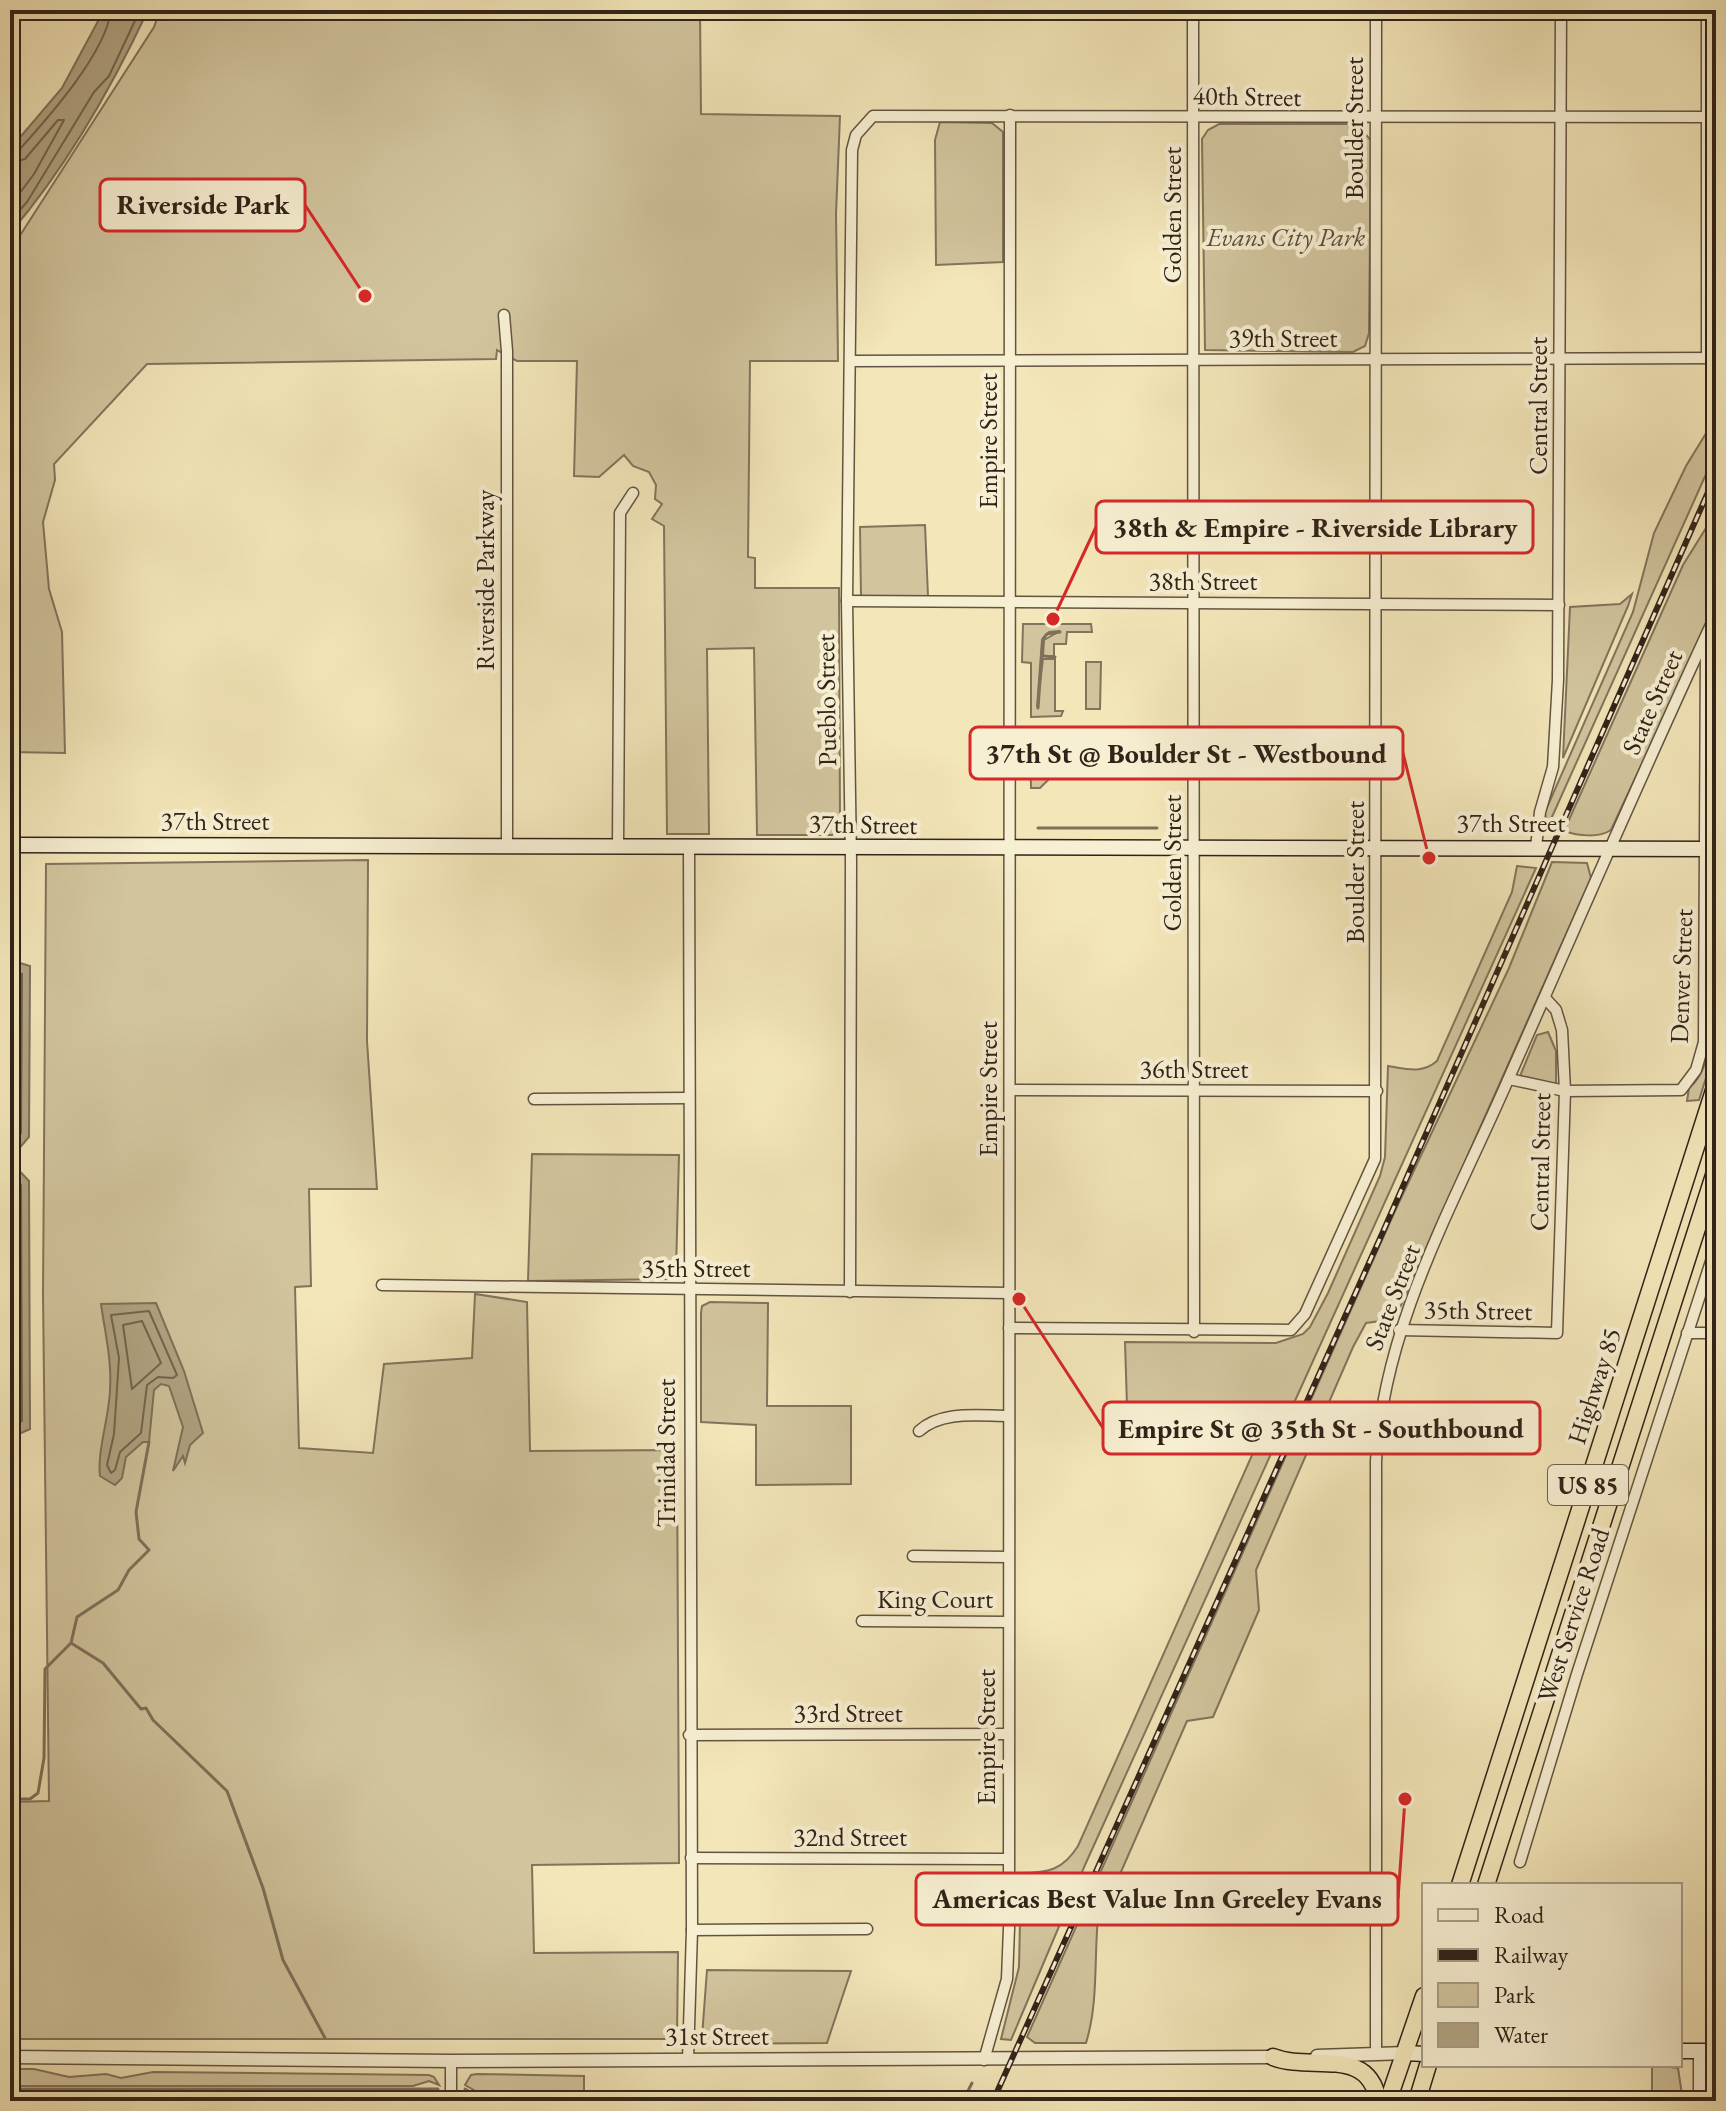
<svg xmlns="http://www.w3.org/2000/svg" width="1726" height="2111" viewBox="0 0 1726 2111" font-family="'EB Garamond',serif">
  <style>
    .green { fill: #d2c59e; stroke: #82745c; stroke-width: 2 }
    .water { fill: #b1a483; stroke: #7e7059; stroke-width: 2 }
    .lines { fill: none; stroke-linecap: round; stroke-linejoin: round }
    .shore { stroke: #71644e; stroke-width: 2 }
    .stream { stroke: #7e7059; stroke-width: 3 }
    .minor-casing { stroke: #625441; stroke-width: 13 }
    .tertiary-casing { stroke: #625441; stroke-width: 15 }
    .secondary-casing { stroke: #312319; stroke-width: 17 }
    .trunk-casing { stroke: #312319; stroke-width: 19 }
    .minor { stroke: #f7efd2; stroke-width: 10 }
    .tertiary { stroke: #f7efd2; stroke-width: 12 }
    .secondary { stroke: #f7efd2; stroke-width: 14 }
    .trunk { stroke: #f3e6b9; stroke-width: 16 }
    .rail-casing { stroke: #312319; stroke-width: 6 }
    .rail { stroke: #f7efd2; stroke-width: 3; stroke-dasharray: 9; stroke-linecap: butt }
    .labels { text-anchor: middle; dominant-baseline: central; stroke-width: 8; stroke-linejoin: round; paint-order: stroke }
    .shield { fill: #f7efd2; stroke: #6c6050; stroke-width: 2 }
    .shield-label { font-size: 24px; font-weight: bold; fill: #312319 }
    .street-label { font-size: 26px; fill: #312319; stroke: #f7efd2 }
    .park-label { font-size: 26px; font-style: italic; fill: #594c3a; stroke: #f7efd2 }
    .leader { fill: none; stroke: #d62828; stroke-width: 3 }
    .callout-dot { fill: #d62828; stroke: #f7efd2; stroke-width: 3 }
    .callout { fill: #f7efd2; stroke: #d62828; stroke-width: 3 }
    .callout-label { font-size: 28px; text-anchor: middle; font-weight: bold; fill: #312319 }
  </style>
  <rect width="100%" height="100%" fill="#f3e6b9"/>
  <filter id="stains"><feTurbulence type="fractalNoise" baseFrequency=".0025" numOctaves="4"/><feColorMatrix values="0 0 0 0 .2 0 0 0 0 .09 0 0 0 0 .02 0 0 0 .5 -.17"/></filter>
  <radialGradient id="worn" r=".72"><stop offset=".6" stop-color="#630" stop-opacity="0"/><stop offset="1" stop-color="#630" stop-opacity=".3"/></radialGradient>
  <!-- green -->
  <g class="green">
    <polygon points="160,10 700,10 701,114 840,116 836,214 838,361 750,361 748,557 755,558 755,588 839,588 840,825 832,835 757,835 754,648 707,649 709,834 667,834 664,526 652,519 662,504 655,499 656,485 649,472 633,466 624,455 599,477 574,476 577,361 517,361 497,350 496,359 147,364 54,464 55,480 43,522 49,589 62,632 65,753 10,752 10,251 154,27"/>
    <polygon points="940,122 992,123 1003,132 1003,262 936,265 935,140"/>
    <polygon points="1219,124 1358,124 1371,141 1369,333 1365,346 1353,352 1205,350 1202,139 1208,130"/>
    <polygon points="1716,417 1716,452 1547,828 1545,812 1633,612 1654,533 1686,466"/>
    <path d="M 1716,512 L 1716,605 L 1611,830 C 1599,838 1578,836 1564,831 L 1683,565 Z"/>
    <polygon points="925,525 928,596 861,597 860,527"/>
    <polygon points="1632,594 1628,606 1563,758 1570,607 1620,604"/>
    <polygon points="1023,624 1091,624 1092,632 1067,632 1066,644 1054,644 1054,656 1043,656 1044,640 1060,631 1049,632 1042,640 1037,707 1043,659 1055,659 1055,711 1063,711 1061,716 1031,717 1031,663 1022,662"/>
    <polygon points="1086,662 1101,662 1100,709 1086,709"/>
    <polygon points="1030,736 1047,736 1048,740 1035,744 1038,780 1039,750 1048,742 1048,780 1040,788 1031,788"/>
    <polygon points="368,860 367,1041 377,1189 309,1189 311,1286 295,1287 299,1448 373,1453 384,1364 472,1358 475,1294 527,1302 530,1451 677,1450 679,1863 532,1865 534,1953 678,1952 677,2039 10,2039 10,1802 49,1801 43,1295 46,864"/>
    <path d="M 1552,862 L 1587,863 L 1591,878 L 1395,1319 L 1366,1323 L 1353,1347 L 1256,1570 L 1259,1610 L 1213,1717 L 1187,1721 L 1117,1881 L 1104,1883 C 1090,1936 1102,1991 1086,2043 L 1035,2043 L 1027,2037 L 1395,1211 L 1509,968 Z"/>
    <path d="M 1517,866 L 1536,868 L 1085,1865 L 1011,2040 L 1001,2039 L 1019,1967 L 1021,1873 C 1048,1873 1063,1870 1078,1846 L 1253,1453 L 1195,1454 L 1195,1404 L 1127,1406 L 1125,1342 L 1276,1343 L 1303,1334 L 1310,1327 L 1328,1293 L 1380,1176 L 1385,1157 L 1388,1066 C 1407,1069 1422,1074 1437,1061 L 1512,892 Z"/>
    <path d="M 1716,900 L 1716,1046 L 1699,1100 L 1687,1101 L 1689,1088 C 1725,1060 1715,945 1716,900 Z"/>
    <polygon points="1548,1032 1556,1051 1556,1084 1520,1076 1537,1035"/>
    <polygon points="532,1154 679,1155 676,1271 672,1279 528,1281"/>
    <polygon points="710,1302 768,1303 767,1406 851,1406 851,1484 756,1485 756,1425 701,1422 701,1313 702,1306"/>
    <polygon points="707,1970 851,1971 827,2043 711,2044 702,2037"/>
    <polygon points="1652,2065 1678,2068 1683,2101 1652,2101"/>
    <polygon points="10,2069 34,2069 69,2077 106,2074 121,2078 153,2072 429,2075 434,2077 439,2085 429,2081 413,2086 10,2086"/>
    <polygon points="477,2074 584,2076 584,2101 493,2101 465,2085 471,2075"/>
    <polygon points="10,2094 430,2098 439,2094 438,2101 10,2101"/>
  </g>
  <!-- water -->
  <g class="water">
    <path d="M 104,10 L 148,10 C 111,89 67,167 10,233 L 10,149 L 62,88 Z"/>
    <polygon points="10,960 30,966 29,1137 17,1151 10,1151"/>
    <polygon points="10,1161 29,1181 30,1429 10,1438"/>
    <path d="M 156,1303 L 184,1371 L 203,1433 L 190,1445 L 185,1463 L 183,1456 L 173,1471 L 183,1427 L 169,1386 L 161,1384 L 154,1390 L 149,1442 L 143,1442 L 126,1457 L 122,1478 L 115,1485 L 100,1476 C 97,1451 109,1418 110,1390 C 112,1360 105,1333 101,1304 Z"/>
  </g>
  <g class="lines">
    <!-- shore -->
    <g class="shore">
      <path d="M 10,153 L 19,150 C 48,118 106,53 111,10"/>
      <polyline points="10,163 25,159 58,120 64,120 34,174 10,206"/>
      <polyline points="10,221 27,202 94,92 109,76 140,10"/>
      <polyline points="10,968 22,974 21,1133 10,1143"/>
      <polyline points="10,978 10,1131"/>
      <polyline points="10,1172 21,1185 22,1421 10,1429"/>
      <polyline points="10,1187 10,1418"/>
      <polygon points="149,1311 177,1375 173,1378 158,1377 147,1385 141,1433 120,1452 115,1470 111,1473 107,1465 114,1434 119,1358 111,1315"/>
      <polygon points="142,1321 161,1363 132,1389 123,1325"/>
    </g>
    <!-- stream -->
    <g class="stream">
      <polyline points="1043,656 1055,657"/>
      <polyline points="1038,708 1043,639 1047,634 1060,632"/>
      <polyline points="1038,746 1048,740"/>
      <polyline points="1038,778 1039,743"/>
      <polyline points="1038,828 1157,828"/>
      <polyline points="71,1643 77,1617 118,1590 129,1570 149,1550 139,1539 136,1512 149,1442"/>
      <polyline points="10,1799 30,1799 38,1793 44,1758 45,1669 71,1643 103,1663 141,1709 146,1708 153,1720 227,1791 263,1888 283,1960 325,2038"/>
      <polyline points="10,2089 438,2089"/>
      <polyline points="465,2089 485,2101"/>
      <polyline points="963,2101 972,2083"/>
    </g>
    <!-- minor casing -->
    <g class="minor-casing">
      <g id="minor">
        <polyline points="1193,10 1194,1332"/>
        <polyline points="1707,10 1707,358"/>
        <polyline points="504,315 507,351 507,845"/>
        <polyline points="851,361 1716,358"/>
        <polyline points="847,601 1559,605"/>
        <polyline points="618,846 620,513 633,493"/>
        <polyline points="1536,847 1540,812 1553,767 1558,680 1561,10"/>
        <polyline points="1509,1079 1565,1091 1681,1090 1696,1070 1704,1042 1706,640"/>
        <polyline points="1011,1090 1377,1091"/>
        <polyline points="534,1099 689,1098"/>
        <polyline points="382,1285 1010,1293"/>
        <polyline points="850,1292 851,861 847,601 851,240 852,150 856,135 873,116 1716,117"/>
        <polyline points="1009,1328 1291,1330 1305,1314 1375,1159 1376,10"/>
        <polyline points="1399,1330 1557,1333 1565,1091 1562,1030 1556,1010 1545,998"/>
        <polyline points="1687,1333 1716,1333"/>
        <path d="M 919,1431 C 942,1410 979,1416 1008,1416"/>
        <polyline points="913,1556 1008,1557"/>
        <polyline points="862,1621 1008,1622"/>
        <polyline points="689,1735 1008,1734"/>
        <polyline points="691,1858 1008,1859"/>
        <polyline points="1520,1862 1577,1674 1716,1246"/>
        <polyline points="692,1930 867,1929"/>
        <path d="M 1376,2054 L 1376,1461 C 1384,1324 1454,1204 1508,1080 C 1577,924 1644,768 1716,614"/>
        <polyline points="688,2060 692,1930 689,846"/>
        <polyline points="984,2060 1007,1979 1009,1928 1010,115"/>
        <polyline points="451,2101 451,2061"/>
      </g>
    </g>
    <!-- tertiary casing -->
    <g class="tertiary-casing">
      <g id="tertiary">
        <polyline points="1700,2051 1700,2101"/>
        <polyline points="1317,2056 1406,2053"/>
        <polyline points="10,2057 451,2061 1279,2057"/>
      </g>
    </g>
    <!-- secondary casing -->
    <g class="secondary-casing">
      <g id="secondary">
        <polyline points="10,845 1716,849"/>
        <polyline points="1680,2051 1716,2051"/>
        <polyline points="1406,2053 1424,2054"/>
      </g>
    </g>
    <!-- trunk casing -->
    <g class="trunk-casing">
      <g id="trunk">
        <polyline points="1460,1885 1716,1084"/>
        <polyline points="1486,1885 1716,1169"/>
        <path d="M 1273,2057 C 1310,2072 1369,2045 1378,2101"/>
        <polyline points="1388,2101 1424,1996"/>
        <polyline points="1417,2101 1428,2065"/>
      </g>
    </g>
    <!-- minor -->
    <use href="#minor" class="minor"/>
    <!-- tertiary -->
    <use href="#tertiary" class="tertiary"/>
    <!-- secondary -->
    <use href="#secondary" class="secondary"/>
    <!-- trunk -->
    <use href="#trunk" class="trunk"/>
    <!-- rail casing -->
    <g class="rail-casing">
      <polyline id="rail" points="993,2101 1382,1234 1716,474"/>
    </g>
    <!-- rail -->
    <use href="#rail" class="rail"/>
  </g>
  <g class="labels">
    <!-- shield labels -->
    <rect class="shield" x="1548" y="1465" width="80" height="40" rx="6"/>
    <g class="shield-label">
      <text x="1588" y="1485">US 85</text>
    </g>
    <!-- street labels -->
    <g class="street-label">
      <text transform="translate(1247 96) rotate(1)">40th Street</text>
      <text transform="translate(1354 128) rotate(-90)">Boulder Street</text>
      <text transform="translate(1172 215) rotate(-90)">Golden Street</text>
      <text x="1283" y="338">39th Street</text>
      <text transform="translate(1538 406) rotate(-90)">Central Street</text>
      <text transform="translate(988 441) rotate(-90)">Empire Street</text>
      <text transform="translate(485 580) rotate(-90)">Riverside Parkway</text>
      <text x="1203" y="581">38th Street</text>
      <text transform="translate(826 700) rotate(-91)">Pueblo Street</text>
      <text transform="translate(1652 702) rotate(-66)">State Street</text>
      <text x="215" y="821">37th Street</text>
      <text x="1511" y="823">37th Street</text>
      <text transform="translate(863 824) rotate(1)">37th Street</text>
      <text transform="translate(1172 863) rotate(-90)">Golden Street</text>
      <text transform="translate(1355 872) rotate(-90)">Boulder Street</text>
      <text transform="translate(1681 976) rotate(-88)">Denver Street</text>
      <text x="1194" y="1069">36th Street</text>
      <text transform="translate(988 1089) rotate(-90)">Empire Street</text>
      <text transform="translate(1540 1162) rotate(-89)">Central Street</text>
      <text x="696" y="1268">35th Street</text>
      <text transform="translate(1392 1297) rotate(-69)">State Street</text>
      <text transform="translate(1478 1310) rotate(1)">35th Street</text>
      <text transform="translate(1594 1386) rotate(-72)">Highway 85</text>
      <text transform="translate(666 1453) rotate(-90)">Trinidad Street</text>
      <text x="935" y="1599">King Court</text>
      <text transform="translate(1573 1615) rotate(-72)">West Service Road</text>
      <text x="848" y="1713">33rd Street</text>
      <text transform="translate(986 1737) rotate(-90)">Empire Street</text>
      <text x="850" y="1837">32nd Street</text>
      <text x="717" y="2036">31st Street</text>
    </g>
    <!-- park labels -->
    <g class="park-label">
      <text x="1286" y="237">Evans City Park</text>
    </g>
  </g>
  <!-- callouts -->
  <path class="leader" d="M365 296L305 205M1053 619L1096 527M1429 858L1403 753M1019 1299L1103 1428M1405 1799L1398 1899"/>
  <g class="callout-dot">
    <circle cx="365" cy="296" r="8"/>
    <circle cx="1053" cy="619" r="8"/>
    <circle cx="1429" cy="858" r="8"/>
    <circle cx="1019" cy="1299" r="8"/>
    <circle cx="1405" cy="1799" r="8"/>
  </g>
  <g class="callout">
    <rect x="100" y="179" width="205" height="52" rx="8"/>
    <rect x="1096" y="501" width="437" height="52" rx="8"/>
    <rect x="970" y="727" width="433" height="52" rx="8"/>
    <rect x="1103" y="1402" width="437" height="52" rx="8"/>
    <rect x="916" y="1873" width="482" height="52" rx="8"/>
  </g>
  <g class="callout-label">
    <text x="203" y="214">Riverside Park</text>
    <text x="1315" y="537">38th &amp; Empire - Riverside Library</text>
    <text x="1186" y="763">37th St @ Boulder St - Westbound</text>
    <text x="1321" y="1438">Empire St @ 35th St - Southbound</text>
    <text x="1157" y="1908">Americas Best Value Inn Greeley Evans</text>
  </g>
  <!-- margin -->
  <rect width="1726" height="2111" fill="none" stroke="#f3e6b9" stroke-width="40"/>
  <rect x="12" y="12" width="1702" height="2087" fill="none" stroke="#312319" stroke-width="4"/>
  <rect x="20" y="20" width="1686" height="2071" fill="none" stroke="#312319" stroke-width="2"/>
  <!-- legend -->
  <rect x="1422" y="1883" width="260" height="184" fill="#f7efd2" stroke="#a89d88" stroke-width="2"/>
  <rect x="1438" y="1909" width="40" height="12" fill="#f7efd2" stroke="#a89d88" stroke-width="2"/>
  <text x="1494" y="1923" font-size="24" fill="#312319">Road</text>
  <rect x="1438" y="1949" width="40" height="12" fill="#312319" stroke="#a89d88" stroke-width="2"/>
  <text x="1494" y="1963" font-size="24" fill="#312319">Railway</text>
  <rect x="1438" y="1983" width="40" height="24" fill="#d2c59e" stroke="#a89d88" stroke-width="2"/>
  <text x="1494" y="2003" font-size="24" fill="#312319">Park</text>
  <rect x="1438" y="2023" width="40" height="24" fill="#b1a483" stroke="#a89d88" stroke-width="2"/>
  <text x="1494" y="2043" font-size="24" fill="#312319">Water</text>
  <rect width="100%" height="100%" filter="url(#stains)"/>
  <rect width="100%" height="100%" fill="url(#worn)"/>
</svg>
